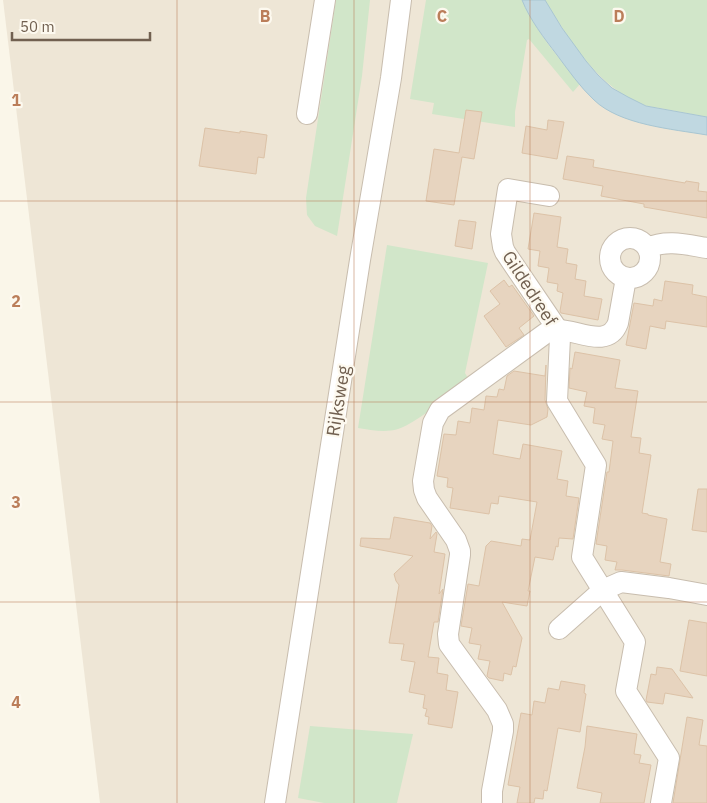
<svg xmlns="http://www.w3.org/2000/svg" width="707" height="803" viewBox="0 0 707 803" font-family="'IBM Plex Sans',sans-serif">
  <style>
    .residential { fill: #eee6d6 }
    .green { fill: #d1e6c9 }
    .water { fill: #c0d8e1; stroke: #a8c6d2 }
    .building { fill: #e7d4bf; stroke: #dcc2a7 }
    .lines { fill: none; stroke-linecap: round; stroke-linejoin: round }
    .minor-casing { stroke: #c8bdae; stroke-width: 22 }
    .minor { stroke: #fff; stroke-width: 20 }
    .grid { fill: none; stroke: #bb7e5a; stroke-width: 1; stroke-opacity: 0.55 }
    .labels { text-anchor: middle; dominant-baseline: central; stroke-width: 4.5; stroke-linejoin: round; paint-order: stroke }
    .street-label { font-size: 18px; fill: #716050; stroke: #fdf9ef }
    .grid-label { font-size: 16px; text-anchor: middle; font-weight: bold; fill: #bb7e5a; stroke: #fdf9ef; stroke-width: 4.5; stroke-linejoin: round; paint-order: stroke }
  </style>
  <rect width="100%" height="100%" fill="#faf6e9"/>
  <!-- residential -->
  <polygon class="residential" points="3,0 707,0 707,803 100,803"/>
  <!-- green -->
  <g class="green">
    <polygon points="336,0 370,0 362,76 337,236 315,226 307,215 306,198"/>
    <path d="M 426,0 L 522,0 C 535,31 559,58 580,84 L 573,92 L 529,39 L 527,40 L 515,112 L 515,127 L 432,114 L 434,103 L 410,99 Z"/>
    <path d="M 545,0 L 707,0 L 707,117 C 693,114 679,112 665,109 C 659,108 653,107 647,106 C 600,91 569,39 545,0 Z"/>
    <path d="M 387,245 L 488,263 L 465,373 L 469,380 C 450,394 419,422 398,429 C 385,433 371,430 358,428 Z"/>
    <polygon points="310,726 413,734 397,803 324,803 298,798"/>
  </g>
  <!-- water -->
  <path class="water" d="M 522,0 L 545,0 L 562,28 L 586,61 L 598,75 L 612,88 L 628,97 L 646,106 L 707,117 L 707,135 C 672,129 620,125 594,100 C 580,87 569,71 557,55 C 544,38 530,20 522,0 Z"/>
  <!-- building -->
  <g class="building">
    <polygon points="466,110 482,112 474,159 462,157 454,205 426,201 434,149 459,153"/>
    <polygon points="548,120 564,122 557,159 522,153 526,126 547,130"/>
    <polygon points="205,128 240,133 240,131 267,135 264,158 258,157 256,174 199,166"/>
    <polygon points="567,156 594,160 593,167 685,183 686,181 699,183 698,191 707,192 707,218 644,207 644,204 601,196 603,186 563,179"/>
    <polygon points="534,213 561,217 557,247 568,249 566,263 577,265 575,279 586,281 584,296 602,299 598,320 561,313 560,311 563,293 557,291 558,284 547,282 549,268 538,266 540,251 528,249"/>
    <polygon points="459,220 476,222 472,249 455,246"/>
    <polygon points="504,280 509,287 512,285 534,316 519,328 524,335 506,347 484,316 500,304 490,291"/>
    <polygon points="665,281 693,285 692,294 707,297 707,327 666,321 665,329 650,326 646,349 626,345 634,303 653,306 654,299 662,301"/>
    <polygon points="575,352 620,360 615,388 638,391 631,437 641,438 639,453 651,455 642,513 648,514 648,515 667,519 660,562 671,564 669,576 622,570 615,570 617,562 605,560 607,546 596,544 607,472 609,472 613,441 602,439 605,425 593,423 595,408 584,406 587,392 569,388 570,368 572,369"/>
    <polygon points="546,365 545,400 548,409 547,417 531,425 498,420 493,454 520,459 523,444 562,451 557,479 568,481 566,496 579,498 573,539 559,538 558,547 556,546 553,560 535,557 528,591 530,591 527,606 502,602 522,638 516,667 513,666 511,675 504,673 503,681 489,678 487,676 490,661 478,659 481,645 469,643 472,628 461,626 468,584 479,586 486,546 491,541 521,546 522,539 530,540 537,502 499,496 498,504 491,503 489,514 450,508 453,488 447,487 448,478 437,476 444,434 456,435 458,421 470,423 472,408 484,410 486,396 497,397 499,389 504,390 507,376 514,371 545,376"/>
    <polygon points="698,489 707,489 707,532 692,530"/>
    <polygon points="394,517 430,523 432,526 430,539 436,532 437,534 434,552 445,554 439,594 443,589 438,622 434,622 428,657 439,658 437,673 448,675 446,690 458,692 452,728 428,724 429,717 425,716 427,709 423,708 425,695 409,692 415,662 401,660 404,644 389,643 399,585 396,581 394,574 413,556 360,546 361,538 390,539"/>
    <polygon points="689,620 707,623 707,676 680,671"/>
    <polygon points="657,667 672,669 693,698 665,693 663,704 647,702 646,700 651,674 656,675"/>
    <polygon points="561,681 585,685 584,693 586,694 580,732 558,728 547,791 544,790 543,799 535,798 534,803 517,803 520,787 508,785 521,713 532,715 534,701 545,703 548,688 559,690"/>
    <polygon points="687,717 703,720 699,745 707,746 707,803 673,803"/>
    <polygon points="587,726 637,734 634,754 641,755 639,763 651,765 644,803 600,803 602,793 577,788 585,747"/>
  </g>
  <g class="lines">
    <!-- minor casing -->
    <g class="minor-casing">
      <g id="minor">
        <polyline points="307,114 325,0"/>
        <polyline points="549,196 508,189 501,234 503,247 505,252 558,330 560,337 557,401 596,465 582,557 635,642 626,691 669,758 661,803"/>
        <circle cx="630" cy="258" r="20"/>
        <path d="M 648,248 C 666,239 688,245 707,248"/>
        <polyline points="559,629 603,590 621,582 669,588 707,595"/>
        <polyline points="275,803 360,260 391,78 401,0"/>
        <path d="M 492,803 L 492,791 L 503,731 L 503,724 L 497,710 L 449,644 L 448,634 L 460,555 L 460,551 L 456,540 L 427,498 L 424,490 L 423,481 L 433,423 L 440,410 L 546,333 C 550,332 554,330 558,330 C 576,329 608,350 618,323 L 626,278"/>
      </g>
    </g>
    <!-- minor -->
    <use href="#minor" class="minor"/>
  </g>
  <!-- grid -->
  <path class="grid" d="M 177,0 L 177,803M 354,0 L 354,803M 530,0 L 530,803M 0,201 L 707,201M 0,402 L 707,402M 0,602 L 707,602"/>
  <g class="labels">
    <!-- street labels -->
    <g class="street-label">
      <text transform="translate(530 288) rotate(57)">Gildedreef</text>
      <text transform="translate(338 401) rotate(-81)">Rijksweg</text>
    </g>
  </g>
  <g class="grid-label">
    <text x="265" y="22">B</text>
    <text x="442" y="22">C</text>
    <text x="619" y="22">D</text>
    <text x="16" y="106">1</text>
    <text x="16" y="307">2</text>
    <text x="16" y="508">3</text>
    <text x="16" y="708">4</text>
  </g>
  <!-- scale -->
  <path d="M12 32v8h138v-8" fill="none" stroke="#716050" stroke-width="2.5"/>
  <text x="20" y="32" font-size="15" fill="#716050" stroke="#fdf9ef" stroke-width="4" paint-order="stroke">50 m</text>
</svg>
